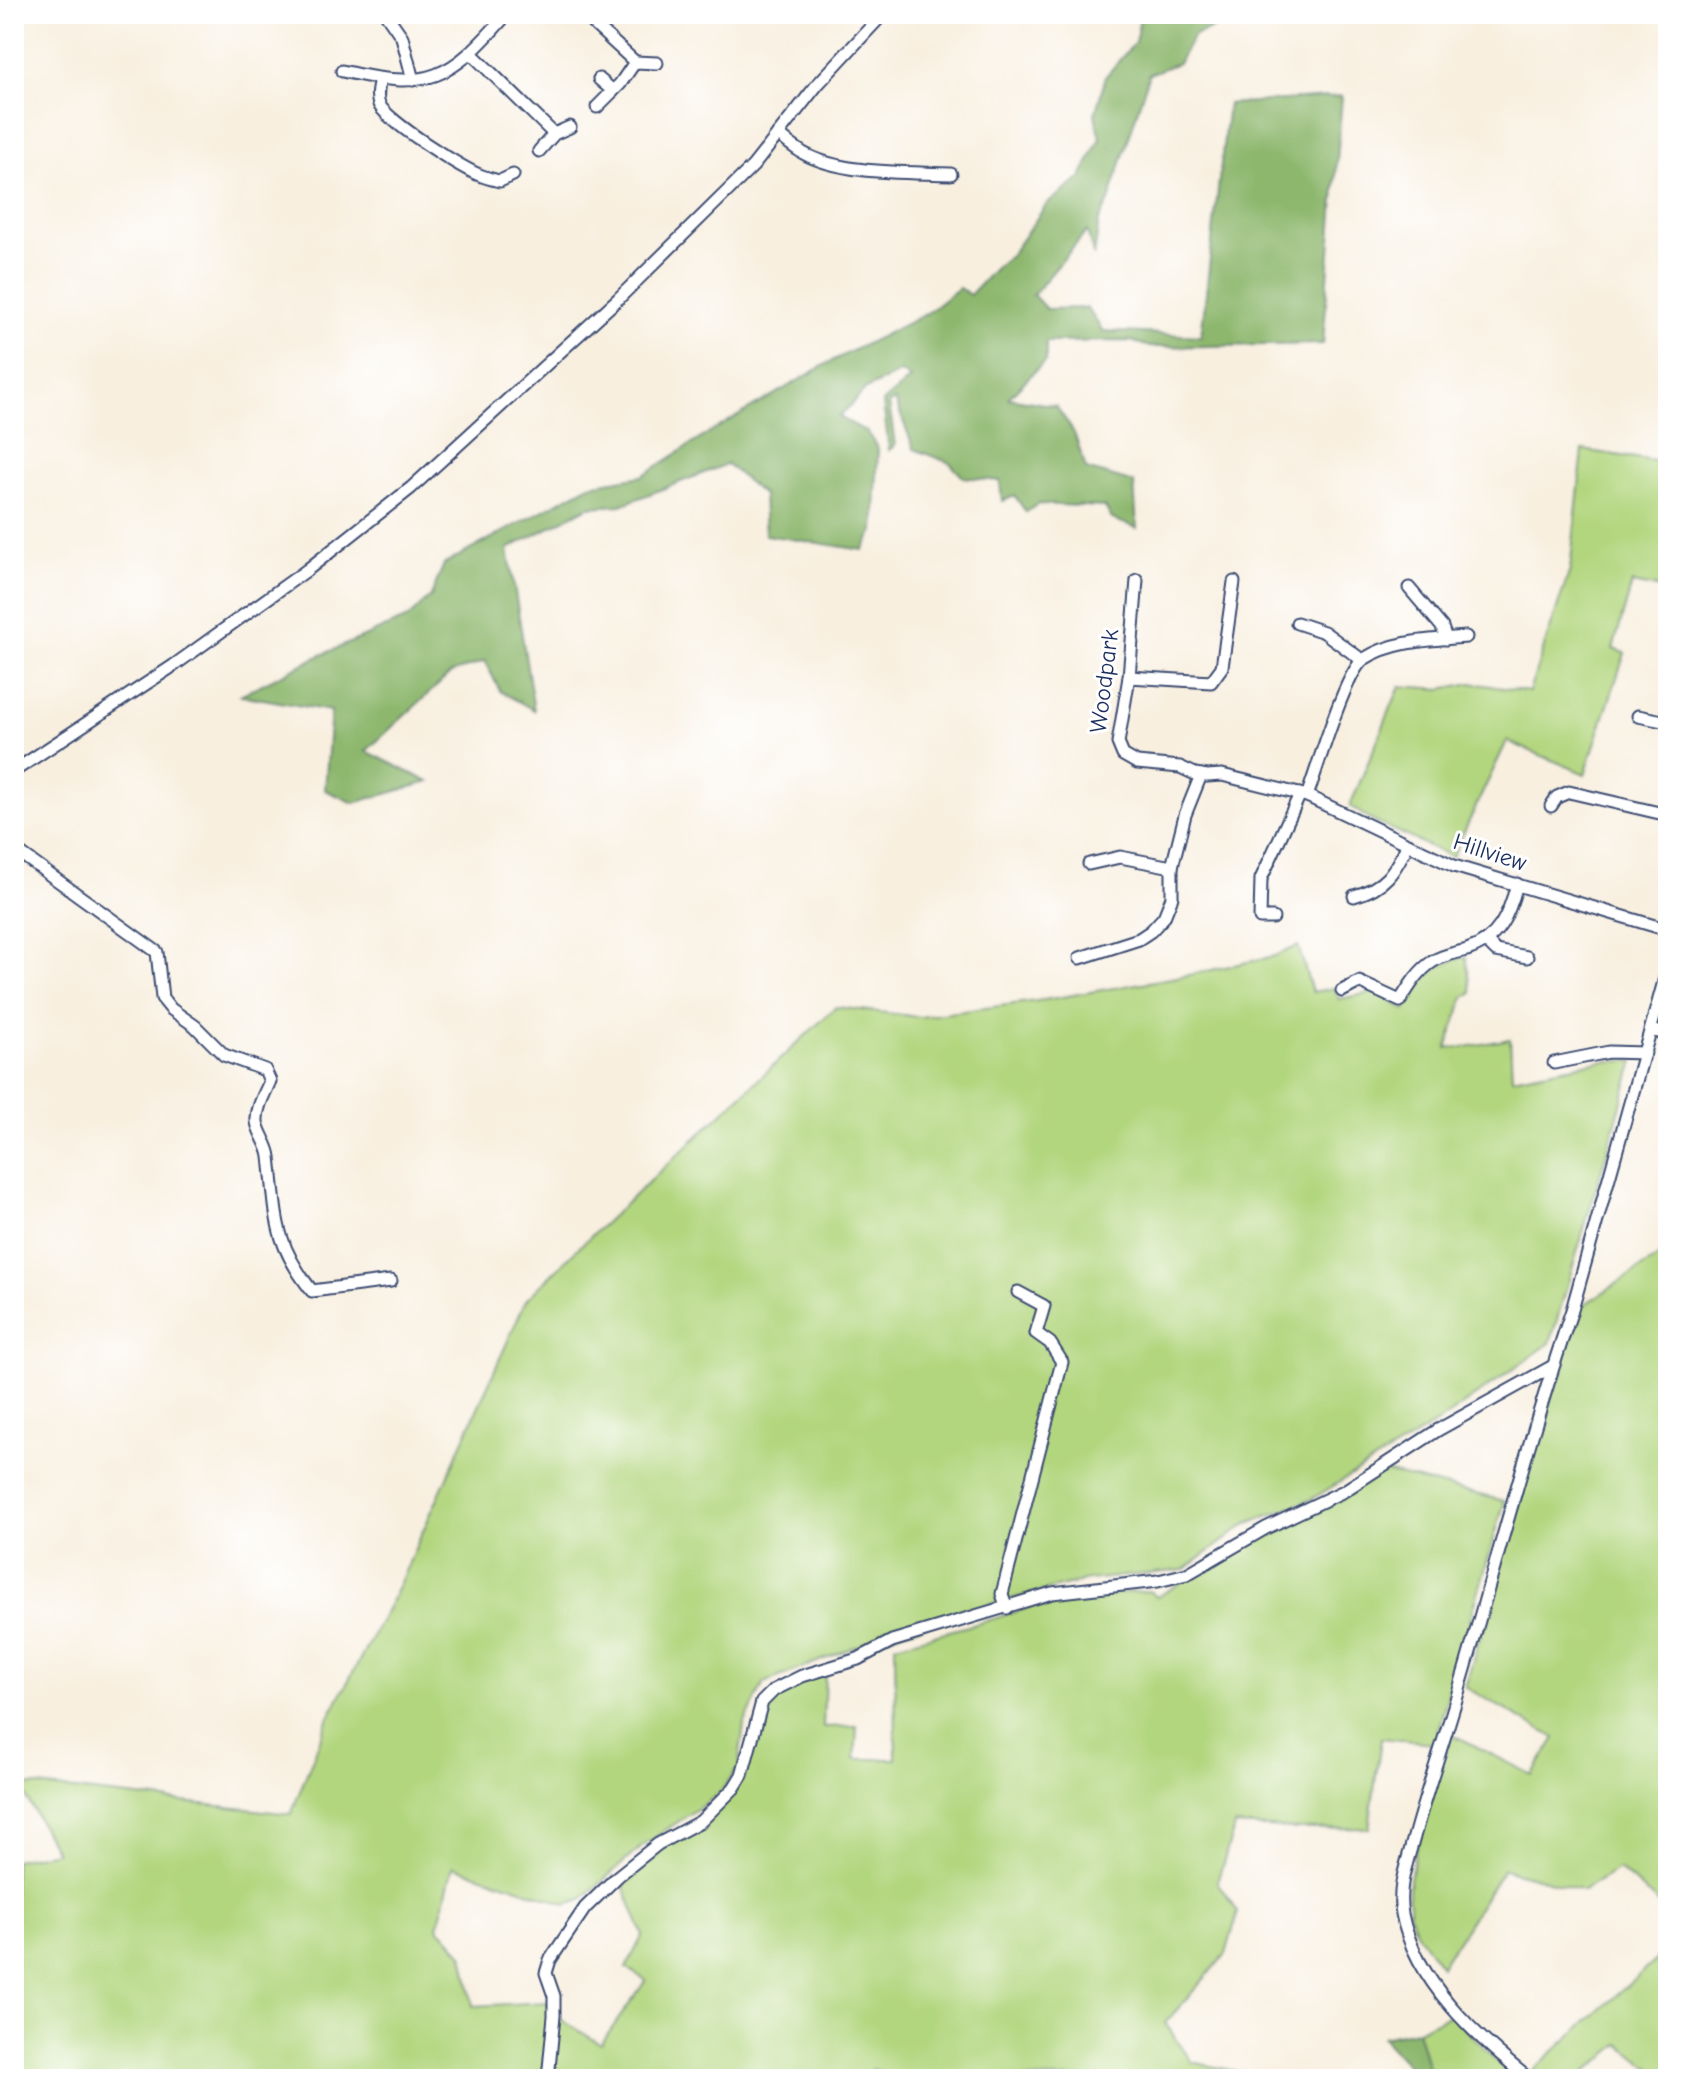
<svg xmlns="http://www.w3.org/2000/svg" width="1682" height="2093" viewBox="0 0 1682 2093" font-family="'Comic Neue',sans-serif">
  <style>
    .green { fill: #b2d67e; stroke: #66826e; stroke-width: 2 }
    .forest { fill: #8db76d; stroke: #547366; stroke-width: 2 }
    .lines { fill: none; stroke-linecap: round; stroke-linejoin: round }
    .minor-casing { stroke: #3c4c71; stroke-width: 15 }
    .minor { stroke: #fff; stroke-width: 11 }
    .labels { text-anchor: middle; dominant-baseline: central; stroke-width: 6; stroke-linejoin: round; paint-order: stroke }
    .street-label { font-size: 24px; fill: #1b2f5e; stroke: #fff }
  </style>
  <rect width="100%" height="100%" fill="#fff"/>
  <filter id="ink" filterUnits="userSpaceOnUse"><feTurbulence type="fractalNoise" baseFrequency=".0125" numOctaves="2"/><feDisplacementMap in="SourceGraphic" scale="16" xChannelSelector="R" yChannelSelector="G"/><feConvolveMatrix kernelMatrix="1 2 1 2 8 2 1 2 1" color-interpolation-filters="sRGB"/></filter>
  <filter id="wash" filterUnits="userSpaceOnUse"><feTurbulence type="fractalNoise" baseFrequency=".006" numOctaves="4" result="noise"/><feDisplacementMap in="SourceGraphic" scale="32" xChannelSelector="R" yChannelSelector="G"/><feGaussianBlur stdDeviation="1.8" result="paint"/><feColorMatrix in="noise" values="0 0 0 0 0 0 0 0 0 0 0 0 0 0 0 0 0 1.4 0 .05"/><feComposite in="paint" operator="in"/></filter>
  <g filter="url(#wash)">
    <rect width="100%" height="100%" fill="#f8efdf"/>
    <!-- green -->
    <g class="green">
      <polygon points="1583,450 1668,463 1668,590 1632,583 1613,649 1625,653 1585,774 1507,741 1452,857 1369,819 1350,806 1400,686 1442,689 1471,683 1529,692 1570,570"/>
      <path d="M 1298,946 L 1312,992 L 1334,988 L 1339,999 L 1376,992 L 1405,1010 C 1422,981 1430,964 1466,957 L 1472,993 L 1464,997 L 1447,1048 L 1466,1047 L 1510,1039 L 1512,1078 L 1601,1061 L 1634,1061 L 1550,1343 L 1437,1423 L 1310,1500 L 1248,1523 L 1184,1570 L 1088,1580 L 995,1603 L 852,1648 L 764,1683 L 744,1724 L 738,1768 L 719,1794 L 641,1847 L 582,1899 L 566,1904 L 453,1866 L 438,1927 L 463,1954 L 473,2006 L 548,2002 L 550,2031 L 543,2079 L 14,2079 L 14,1860 L 56,1852 L 19,1784 L 291,1814 L 329,1717 L 393,1598 L 526,1300 L 578,1248 L 836,1007 L 920,1017 L 1044,1000 L 1189,975 L 1275,956 Z"/>
      <path d="M 1668,1251 L 1668,1912 L 1619,1869 L 1583,1890 L 1503,1869 L 1441,1966 C 1432,1953 1419,1940 1413,1925 C 1395,1884 1438,1778 1452,1734 L 1532,1775 L 1555,1738 L 1465,1687 L 1577,1309 Z"/>
      <polygon points="1381,1471 1505,1501 1434,1743 1381,1738 1369,1828 1298,1829 1235,1825 1217,1882 1238,1912 1226,1954 1165,2023 1192,2062 1273,2079 902,2079 872,2069 864,2079 551,2079 558,2018 601,2044 646,1980 626,1968 643,1935 621,1879 663,1845 724,1804 773,1693 825,1673 823,1727 857,1726 855,1759 896,1759 895,1645 980,1623 1063,1597 1149,1591 1157,1597 1264,1534"/>
      <polygon points="1668,1949 1668,2079 1664,2079 1620,2044 1577,2079 1544,2079 1533,2070"/>
      <polygon points="1451,2014 1506,2071 1517,2079 1431,2079 1417,2030"/>
    </g>
    <!-- forest -->
    <g class="forest">
      <polygon points="1141,14 1262,14 1235,20 1194,35 1178,63 1149,74 1109,201 1099,220 1094,256 1087,231 1033,295 1046,309 1087,308 1103,331 1201,336 1228,104 1342,96 1323,344 1150,347 1131,341 1046,342 1046,360 1008,398 1056,406 1074,433 1086,469 1134,483 1137,528 1112,519 1105,507 1038,504 1026,512 1015,496 1002,501 1000,481 963,477 950,463 914,449 895,400 889,404 895,445 889,450 883,402 910,379 901,372 866,389 839,417 867,432 878,449 874,531 863,550 765,535 763,495 727,464 621,505 588,507 508,549 534,710 500,691 485,661 451,673 366,751 429,782 354,803 325,790 331,711 240,695 319,656 408,618 431,596 444,564 590,485 642,476 712,431 830,362 926,314 959,288 970,295 996,267 1010,256 1047,204 1081,178 1100,138 1095,114 1106,76 1135,42"/>
      <polygon points="1417,2030 1431,2079 1416,2079 1410,2068 1382,2037"/>
    </g>
  </g>
  <g filter="url(#ink)">
    <g class="lines">
      <!-- minor casing -->
      <g class="minor-casing">
        <g id="minor">
          <polyline points="386,14 402,37 413,80"/>
          <polyline points="583,14 635,62"/>
          <polyline points="471,53 554,134"/>
          <path d="M 342,71 C 430,91 449,80 507,14"/>
          <path d="M 380,79 C 378,88 376,96 379,104 C 385,120 464,170 482,176 C 488,178 494,180 500,181 L 513,175"/>
          <polyline points="599,79 613,91"/>
          <polyline points="597,107 620,84 635,62 657,63"/>
          <path d="M 778,134 C 786,141 795,148 803,153 C 842,175 907,172 951,174"/>
          <polyline points="539,151 554,134 570,127"/>
          <polyline points="1137,580 1129,677 1118,743 1123,755 1137,763 1180,767 1195,774 1207,776 1222,775 1307,796 1454,866 1668,930"/>
          <polyline points="1409,588 1442,627 1446,639"/>
          <polyline points="1297,623 1324,632 1362,660"/>
          <polyline points="1129,677 1211,682 1222,667 1234,582"/>
          <polyline points="1638,716 1668,722"/>
          <polyline points="14,771 173,666 307,570 411,488 618,299 753,166 817,85 883,14"/>
          <path d="M 1307,796 C 1317,770 1345,672 1364,659 C 1393,640 1432,640 1466,637"/>
          <polyline points="1551,806 1557,797 1569,792 1668,815"/>
          <path d="M 14,849 L 157,952 L 162,998 L 171,1009 L 195,1026 L 224,1055 L 265,1070 L 270,1081 C 265,1093 256,1108 257,1122 C 259,1134 269,1145 270,1157 C 277,1217 273,1242 312,1291 L 391,1281"/>
          <polyline points="1089,864 1120,857 1172,867"/>
          <path d="M 1354,896 C 1386,887 1394,872 1408,844"/>
          <polyline points="1273,918 1260,918 1261,879 1300,794"/>
          <polyline points="1486,941 1496,951 1527,957"/>
          <polyline points="1080,958 1139,939 1151,931 1164,917 1172,897 1172,867 1185,815 1201,775"/>
          <path d="M 1342,991 L 1359,982 L 1400,1001 C 1409,987 1418,971 1432,962 C 1442,955 1455,953 1467,950 C 1499,940 1509,914 1517,884"/>
          <polyline points="1651,1031 1668,1033"/>
          <polyline points="1554,1063 1609,1052 1645,1053"/>
          <polyline points="1007,1608 1002,1594 1062,1362 1050,1343 1036,1333 1044,1306 1018,1292"/>
          <polyline points="548,2079 554,2016 554,1996 546,1973 550,1960 585,1908 618,1876 658,1844 701,1821 734,1788 742,1775 762,1702 774,1690 802,1676 858,1659 892,1641 1052,1593 1158,1581 1187,1574 1266,1528 1344,1491 1438,1430 1553,1366"/>
          <path d="M 1529,2079 C 1478,2038 1415,1982 1402,1914 C 1397,1887 1407,1863 1414,1837 C 1427,1789 1444,1741 1458,1693 C 1496,1565 1529,1436 1572,1310 L 1668,967"/>
        </g>
      </g>
      <!-- minor -->
      <use href="#minor" class="minor"/>
    </g>
  </g>
  <g class="labels">
    <!-- street labels -->
    <g class="street-label">
      <text transform="translate(1104 681) rotate(-83)">Woodpark</text>
      <text transform="translate(1490 852) rotate(18)">Hillview</text>
    </g>
  </g>
  <!-- margin -->
  <rect width="1682" height="2093" fill="none" stroke="#fff" stroke-width="48"/>
</svg>
